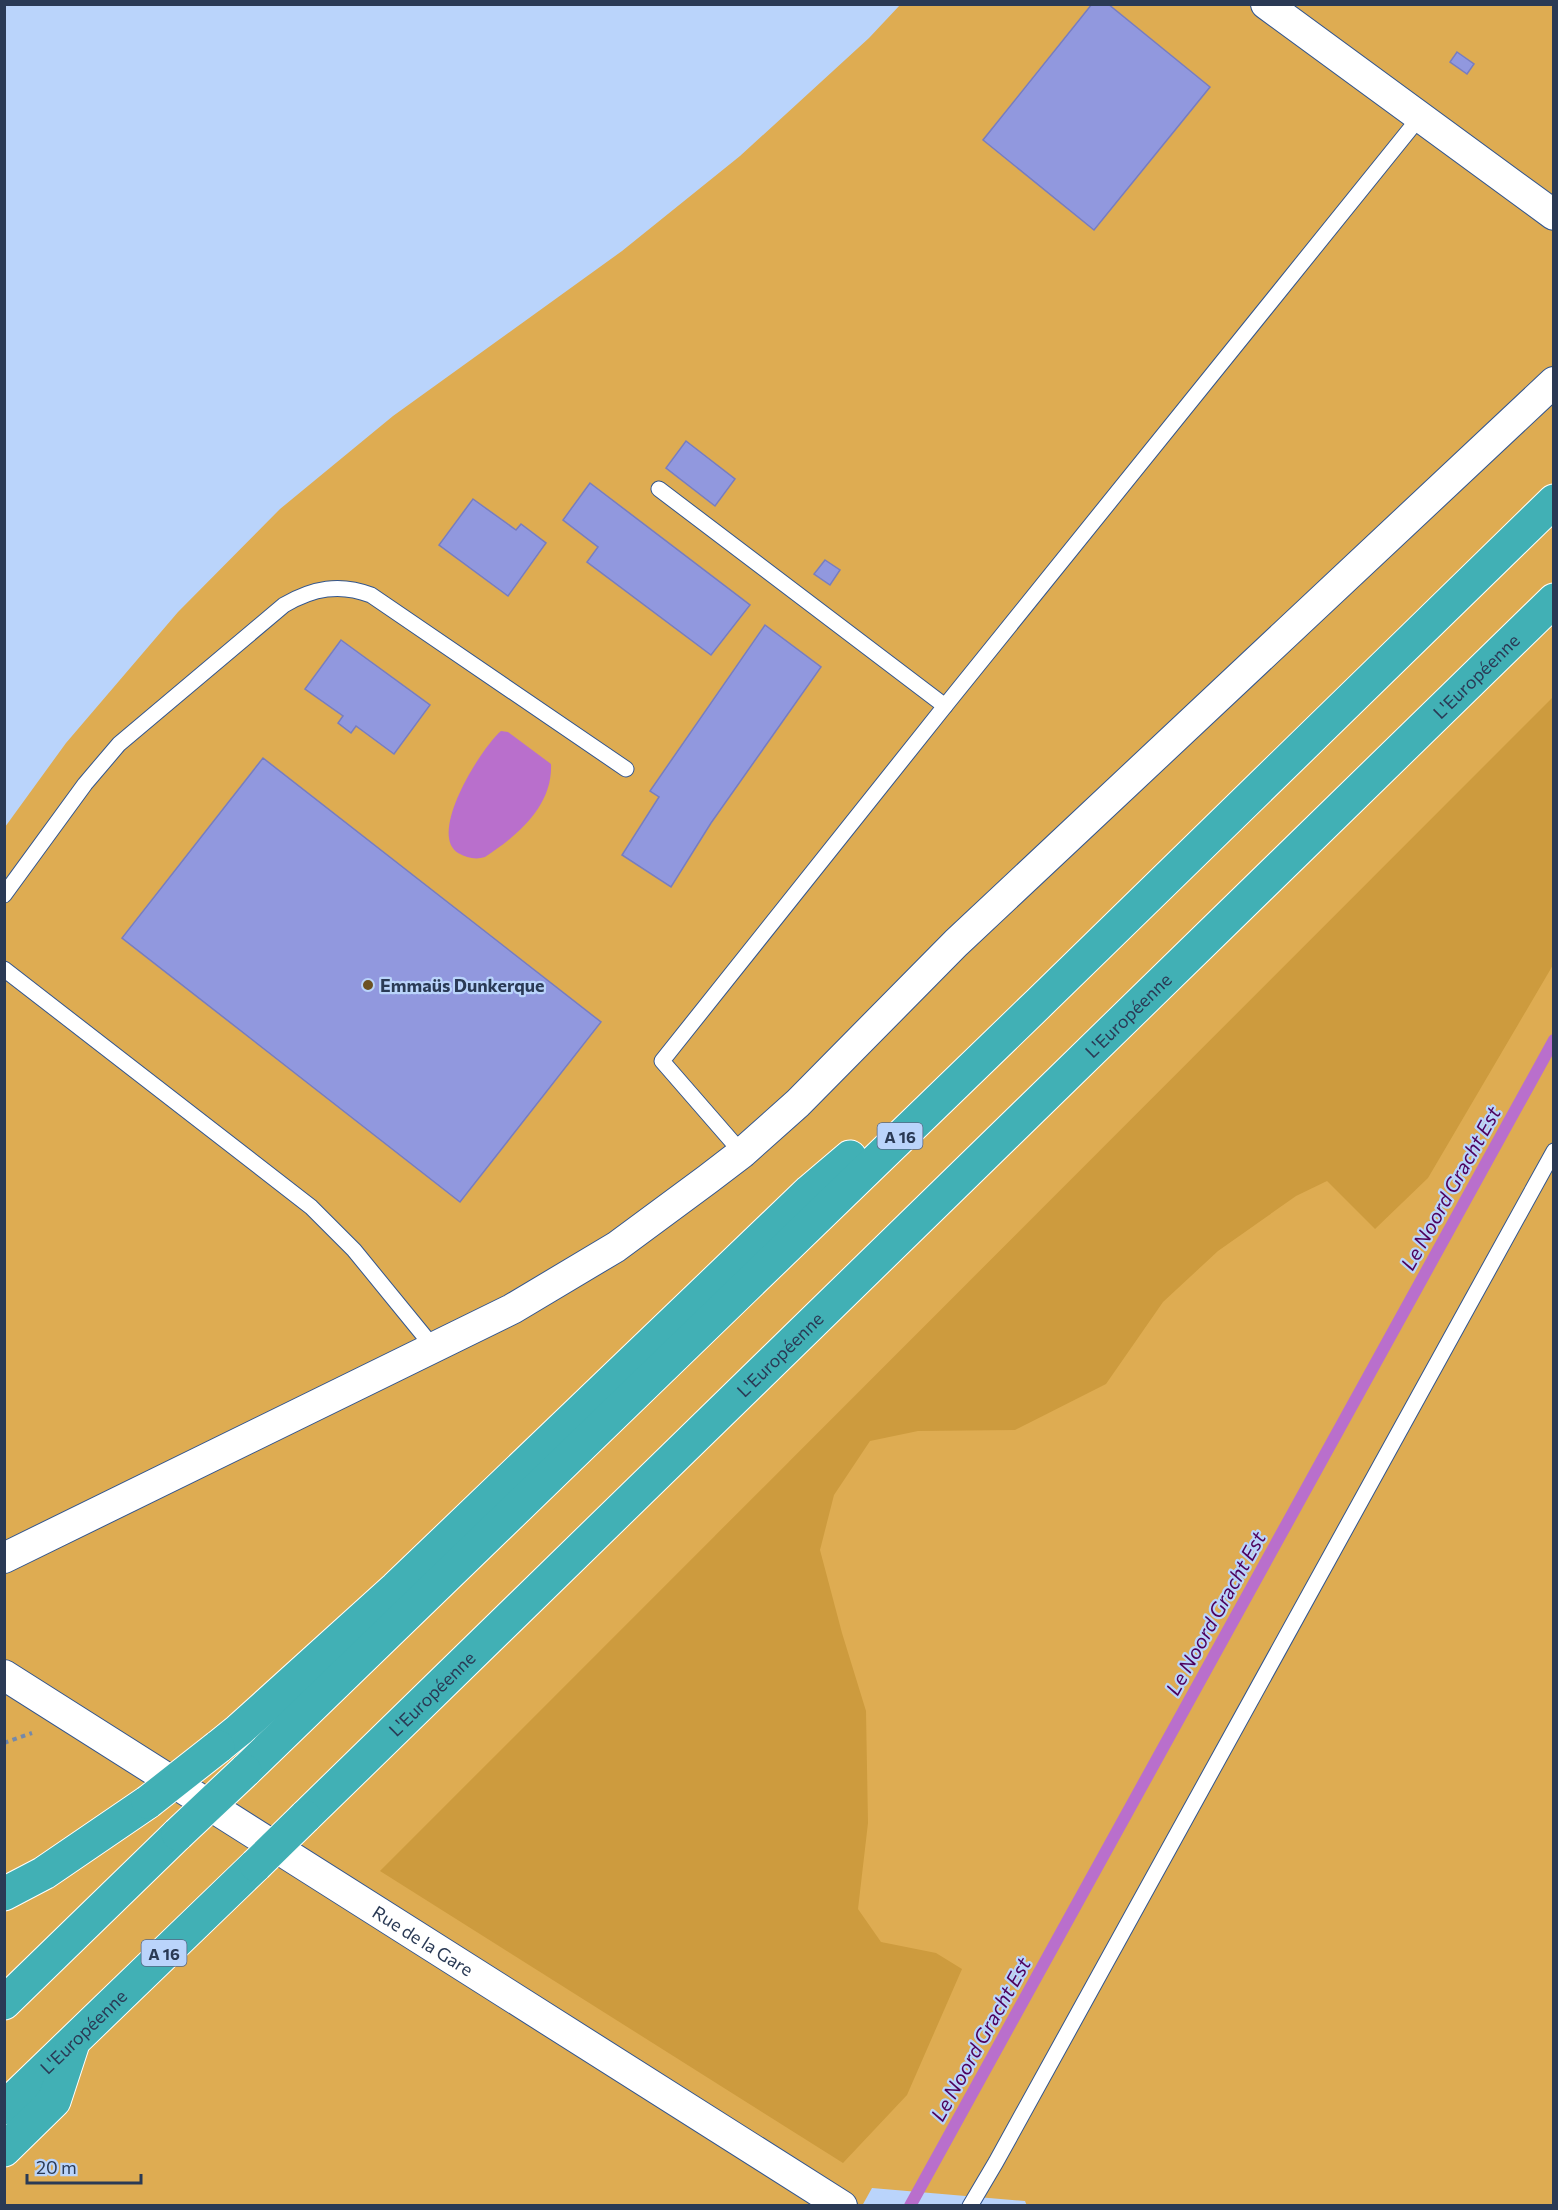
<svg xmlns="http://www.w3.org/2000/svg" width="1558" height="2210" viewBox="0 0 1558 2210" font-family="Commissioner,sans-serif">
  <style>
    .green { fill: #deac52 }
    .forest { fill: #cd9b3e }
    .water { fill: #b96fcc }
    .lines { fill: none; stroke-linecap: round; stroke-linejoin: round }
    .stream { stroke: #b96fcc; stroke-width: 12 }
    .building { fill: #9198de; stroke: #777dc0; stroke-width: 1.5 }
    .lane-casing { stroke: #32558e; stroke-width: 17 }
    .street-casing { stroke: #32558e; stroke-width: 32 }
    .highway-casing { stroke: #fff; stroke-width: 35 }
    .path { stroke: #7489aa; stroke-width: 4; stroke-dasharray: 4.5 4.5; stroke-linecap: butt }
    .lane { stroke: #fff; stroke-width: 15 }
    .street { stroke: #fff; stroke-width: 30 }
    .highway { stroke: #41b0b5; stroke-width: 33 }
    .highway-bridge-casing { stroke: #fff; stroke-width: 35; stroke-linecap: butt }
    .highway-bridge { stroke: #41b0b5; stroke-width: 33 }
    .poi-dot { fill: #6c5223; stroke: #bad4fb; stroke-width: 2 }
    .labels { text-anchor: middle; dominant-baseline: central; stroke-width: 4.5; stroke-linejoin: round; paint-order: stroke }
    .shield { fill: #bad4fb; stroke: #556887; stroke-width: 1.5 }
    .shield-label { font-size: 16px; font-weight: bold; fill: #2a3a55 }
    .street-label { font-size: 18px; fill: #2a3a55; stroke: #bad4fb }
    .poi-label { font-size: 18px; font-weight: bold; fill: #2a3a55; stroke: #bad4fb; text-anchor: start }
    .water-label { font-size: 20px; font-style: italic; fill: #4d015c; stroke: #bad4fb }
  </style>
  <rect width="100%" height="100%" fill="#bad4fb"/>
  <!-- green -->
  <polygon class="green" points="900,5 1553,5 1553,2205 1027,2206 1025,2201 872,2188 862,2206 5,2206 5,827 66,743 178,612 280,509 393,416 622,251 740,156 869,38"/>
  <!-- forest -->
  <polygon class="forest" points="1553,697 1553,965 1428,1178 1375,1229 1327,1181 1296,1196 1218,1251 1163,1302 1106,1384 1015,1430 918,1431 870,1441 834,1495 820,1550 842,1633 866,1711 868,1823 858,1909 881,1942 936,1953 962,1969 907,2095 843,2163 380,1871"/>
  <!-- water -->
  <path class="water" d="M 501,731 L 508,732 L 551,764 C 553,806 517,836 485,857 C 476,860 467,858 458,853 C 427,834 481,748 501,731 Z"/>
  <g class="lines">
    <!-- stream -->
    <polyline class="stream" points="910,2206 1554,1040"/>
  </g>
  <!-- building -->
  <g class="building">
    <polygon points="1092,4 1108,4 1210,87 1094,230 983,140"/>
    <polygon points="1457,52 1474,64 1467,74 1450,62"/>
    <polygon points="686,441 735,479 715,506 666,468"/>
    <polygon points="590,483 750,605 711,655 587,562 598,547 563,520"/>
    <polygon points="473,499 516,530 521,524 546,543 508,596 439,545"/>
    <polygon points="825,560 840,570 830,585 814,574"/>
    <polygon points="765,625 821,667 711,823 671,887 622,855 659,797 650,791"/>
    <polygon points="341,640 430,705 394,754 356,726 351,733 338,723 343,716 305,689"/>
    <polygon points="263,758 601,1022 460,1202 122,938"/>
  </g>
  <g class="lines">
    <!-- lane casing -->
    <g class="lane-casing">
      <g id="lane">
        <polyline points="659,489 945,706"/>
        <path d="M 4,895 L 85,784 L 119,744 L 284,605 C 313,588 340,583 371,595 L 626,769"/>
        <polyline points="4,969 311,1207 354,1250 434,1348"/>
        <polyline points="742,1153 662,1061 945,706 1419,118"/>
        <polyline points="970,2206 996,2162 1554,1151"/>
      </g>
    </g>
    <!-- street casing -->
    <g class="street-casing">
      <g id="street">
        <polyline points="1266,4 1554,215"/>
        <polyline points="4,1558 512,1309 616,1247 708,1179 742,1153 798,1103 956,943 1554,382"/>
        <path id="s1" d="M 4,1675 L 842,2206"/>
      </g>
    </g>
    <!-- highway casing -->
    <g class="highway-casing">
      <g id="highway">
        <polyline points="218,1747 239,1730 396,1588 810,1191 850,1157"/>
        <polyline points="245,1771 1040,1002 1554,501"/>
        <path id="s2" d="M 305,1817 L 1554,600"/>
        <polyline points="4,1894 44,1873 148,1802"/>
        <polyline points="4,2003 178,1834"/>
        <path id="s3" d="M 4,2108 L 256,1865"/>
        <polyline points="4,2150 54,2101 72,2046"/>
      </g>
    </g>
    <!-- path -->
    <polyline class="path" points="4,1743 32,1733"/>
    <!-- lane -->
    <use href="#lane" class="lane"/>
    <!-- street -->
    <use href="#street" class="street"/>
    <!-- highway -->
    <use href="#highway" class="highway"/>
    <!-- highway-bridge casing -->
    <g class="highway-bridge-casing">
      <g id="highway-bridge">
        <polyline points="148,1802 218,1747"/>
        <polyline points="178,1834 245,1771"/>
        <polyline points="256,1865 305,1817"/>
      </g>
    </g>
    <!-- highway-bridge -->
    <use href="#highway-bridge" class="highway-bridge"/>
  </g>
  <!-- markers -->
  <circle class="poi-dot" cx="368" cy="985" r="6"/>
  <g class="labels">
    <!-- shield labels -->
    <g class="shield">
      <rect x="877.5" y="1123" width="45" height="26" rx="4.5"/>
      <rect x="141.5" y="1940" width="45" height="26" rx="4.5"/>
    </g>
    <g class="shield-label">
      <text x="900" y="1136">A 16</text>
      <text x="164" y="1953">A 16</text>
    </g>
    <!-- street labels -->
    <g class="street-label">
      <text stroke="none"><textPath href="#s2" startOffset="1635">L'Européenne</textPath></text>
      <text stroke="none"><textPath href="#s2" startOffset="1149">L'Européenne</textPath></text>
      <text stroke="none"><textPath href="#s2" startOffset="663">L'Européenne</textPath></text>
      <text stroke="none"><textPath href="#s2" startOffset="177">L'Européenne</textPath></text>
      <text stroke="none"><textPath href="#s1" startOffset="496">Rue de la Gare</textPath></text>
      <text stroke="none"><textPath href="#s3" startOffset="110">L'Européenne</textPath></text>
    </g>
    <!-- poi labels -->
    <g class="poi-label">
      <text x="380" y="985">Emmaüs Dunkerque</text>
    </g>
    <!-- water labels -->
    <g class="water-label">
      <text transform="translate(1450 1188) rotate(-61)">Le Noord Gracht Est</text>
      <text transform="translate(1215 1613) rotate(-61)">Le Noord Gracht Est</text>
      <text transform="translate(980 2039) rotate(-61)">Le Noord Gracht Est</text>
    </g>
  </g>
  <!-- border -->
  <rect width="1558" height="2210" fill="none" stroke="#2a3a55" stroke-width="12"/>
  <!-- scale -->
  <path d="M27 2174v9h114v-9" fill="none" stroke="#2a3a55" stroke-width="3"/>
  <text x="36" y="2174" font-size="18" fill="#2a3a55" stroke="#bad4fb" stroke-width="4.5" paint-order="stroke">20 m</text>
</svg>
